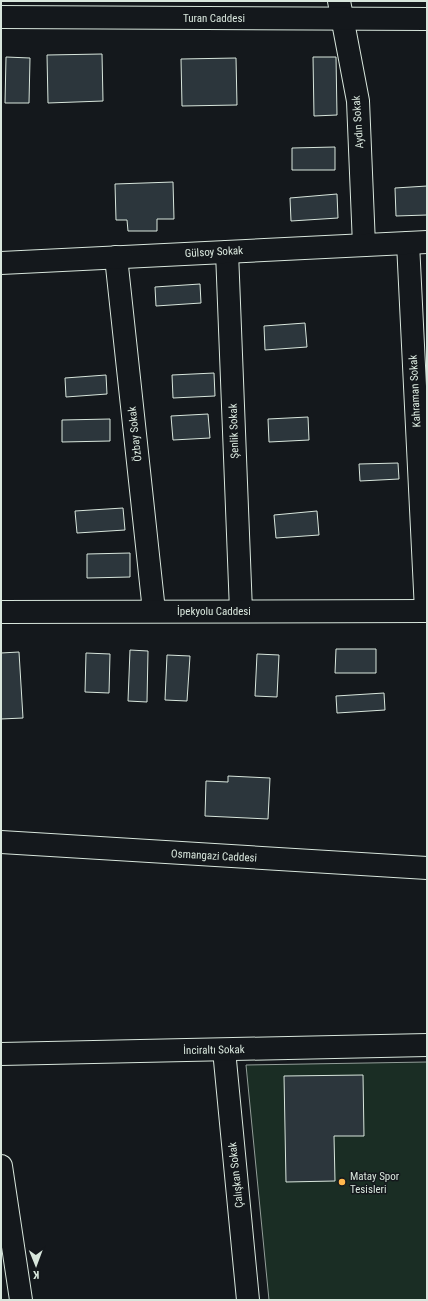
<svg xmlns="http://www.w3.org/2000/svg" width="428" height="1301" viewBox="0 0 428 1301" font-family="'Roboto Condensed',sans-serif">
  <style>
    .green { fill: #1a2d24; stroke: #939e99 }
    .building { fill: #2c363c; stroke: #d8e6dc }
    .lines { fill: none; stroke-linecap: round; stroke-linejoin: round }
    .minor-casing { stroke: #d8e6dc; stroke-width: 24 }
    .minor { stroke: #14181c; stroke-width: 22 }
    .poi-dot { fill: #ffb74d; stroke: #14181c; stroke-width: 1.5 }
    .labels { text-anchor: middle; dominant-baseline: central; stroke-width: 3; stroke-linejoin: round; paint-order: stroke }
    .street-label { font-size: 11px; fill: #d8e6dc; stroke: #14181c }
    .poi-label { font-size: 11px; fill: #d8e6dc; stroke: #14181c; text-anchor: start }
  </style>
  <rect width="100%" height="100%" fill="#14181c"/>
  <!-- green -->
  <polygon class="green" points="427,1062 427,1300 269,1300 246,1065"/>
  <!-- building -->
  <g class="building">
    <polygon points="102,54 103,101 48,103 47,55"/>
    <polygon points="6,57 30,58 29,103 5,103"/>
    <polygon points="313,57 336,57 337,115 314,116"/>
    <polygon points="236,58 237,105 182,106 181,59"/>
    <polygon points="335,147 335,170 292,170 292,148"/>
    <polygon points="173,182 174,219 157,219 157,231 128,231 127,220 116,220 115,184"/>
    <polygon points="427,186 427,215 396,216 395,188"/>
    <polygon points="337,194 338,218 291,221 290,198"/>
    <polygon points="200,284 201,303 156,306 155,287"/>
    <polygon points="305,323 307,347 265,350 264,326"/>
    <polygon points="214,373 215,396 173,398 172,375"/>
    <polygon points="106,375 107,394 66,397 65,378"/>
    <polygon points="208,414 210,438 173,440 171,416"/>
    <polygon points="308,417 309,440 269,442 268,419"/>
    <polygon points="110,419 110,441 62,442 62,420"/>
    <polygon points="398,463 399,479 360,481 359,464"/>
    <polygon points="123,508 125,530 77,533 75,511"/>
    <polygon points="317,511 319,535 276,538 274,515"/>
    <polygon points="130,553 130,577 87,578 87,554"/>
    <polygon points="336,649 376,649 376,673 335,673"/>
    <polygon points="130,650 148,651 147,702 128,701"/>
    <polygon points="19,652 23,718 1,719 1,653"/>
    <polygon points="86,653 110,654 109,693 85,692"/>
    <polygon points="257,654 279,655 277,697 255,696"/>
    <polygon points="167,655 190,656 187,701 165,700"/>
    <polygon points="384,693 385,710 337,713 336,696"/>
    <polygon points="228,776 270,778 268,819 205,816 206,781 228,782"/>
    <polygon points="363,1075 364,1136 334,1136 335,1181 286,1182 284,1076"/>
  </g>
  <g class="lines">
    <!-- minor casing -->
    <g class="minor-casing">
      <g id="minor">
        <polyline points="339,1 358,101 364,245"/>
        <polyline points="1,17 427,19"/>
        <polyline points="408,243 426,611"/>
        <polyline points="227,252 241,611"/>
        <polyline points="116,257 154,611"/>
        <polyline points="1,263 427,242"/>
        <polyline points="1,612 427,611"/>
        <polyline points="1,842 427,868"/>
        <polyline points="224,1050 248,1300"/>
        <polyline points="1,1054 427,1045"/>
        <polyline points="1,1166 21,1300"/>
      </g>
    </g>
    <!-- minor -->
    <use href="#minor" class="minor"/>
  </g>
  <!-- markers -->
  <circle class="poi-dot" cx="342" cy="1182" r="4"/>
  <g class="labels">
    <!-- street labels -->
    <g class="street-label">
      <text x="214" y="18">Turan Caddesi</text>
      <text transform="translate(358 122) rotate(-94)">Aydın Sokak</text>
      <text transform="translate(214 252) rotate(-3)">Gülsoy Sokak</text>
      <text transform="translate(415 391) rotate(-93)">Kahraman Sokak</text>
      <text transform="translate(234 431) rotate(-92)">Şenlik Sokak</text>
      <text transform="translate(135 434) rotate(-96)">Özbay Sokak</text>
      <text x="214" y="611">İpekyolu Caddesi</text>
      <text transform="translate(214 856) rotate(3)">Osmangazi Caddesi</text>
      <text transform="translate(214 1050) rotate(-1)">İnciraltı Sokak</text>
      <text transform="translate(236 1175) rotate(-96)">Çalışkan Sokak</text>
    </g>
    <!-- poi labels -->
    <g class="poi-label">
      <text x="350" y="1176">Matay Spor<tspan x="350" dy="13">Tesisleri</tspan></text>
    </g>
  </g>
  <!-- border -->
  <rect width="428" height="1301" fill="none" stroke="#d8e6dc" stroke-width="4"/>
  <!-- north arrow -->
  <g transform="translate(36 1265) rotate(179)" stroke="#14181c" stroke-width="3" paint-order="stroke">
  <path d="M0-3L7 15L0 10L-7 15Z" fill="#d8e6dc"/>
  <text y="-6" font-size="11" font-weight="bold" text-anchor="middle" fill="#d8e6dc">K</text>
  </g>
</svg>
